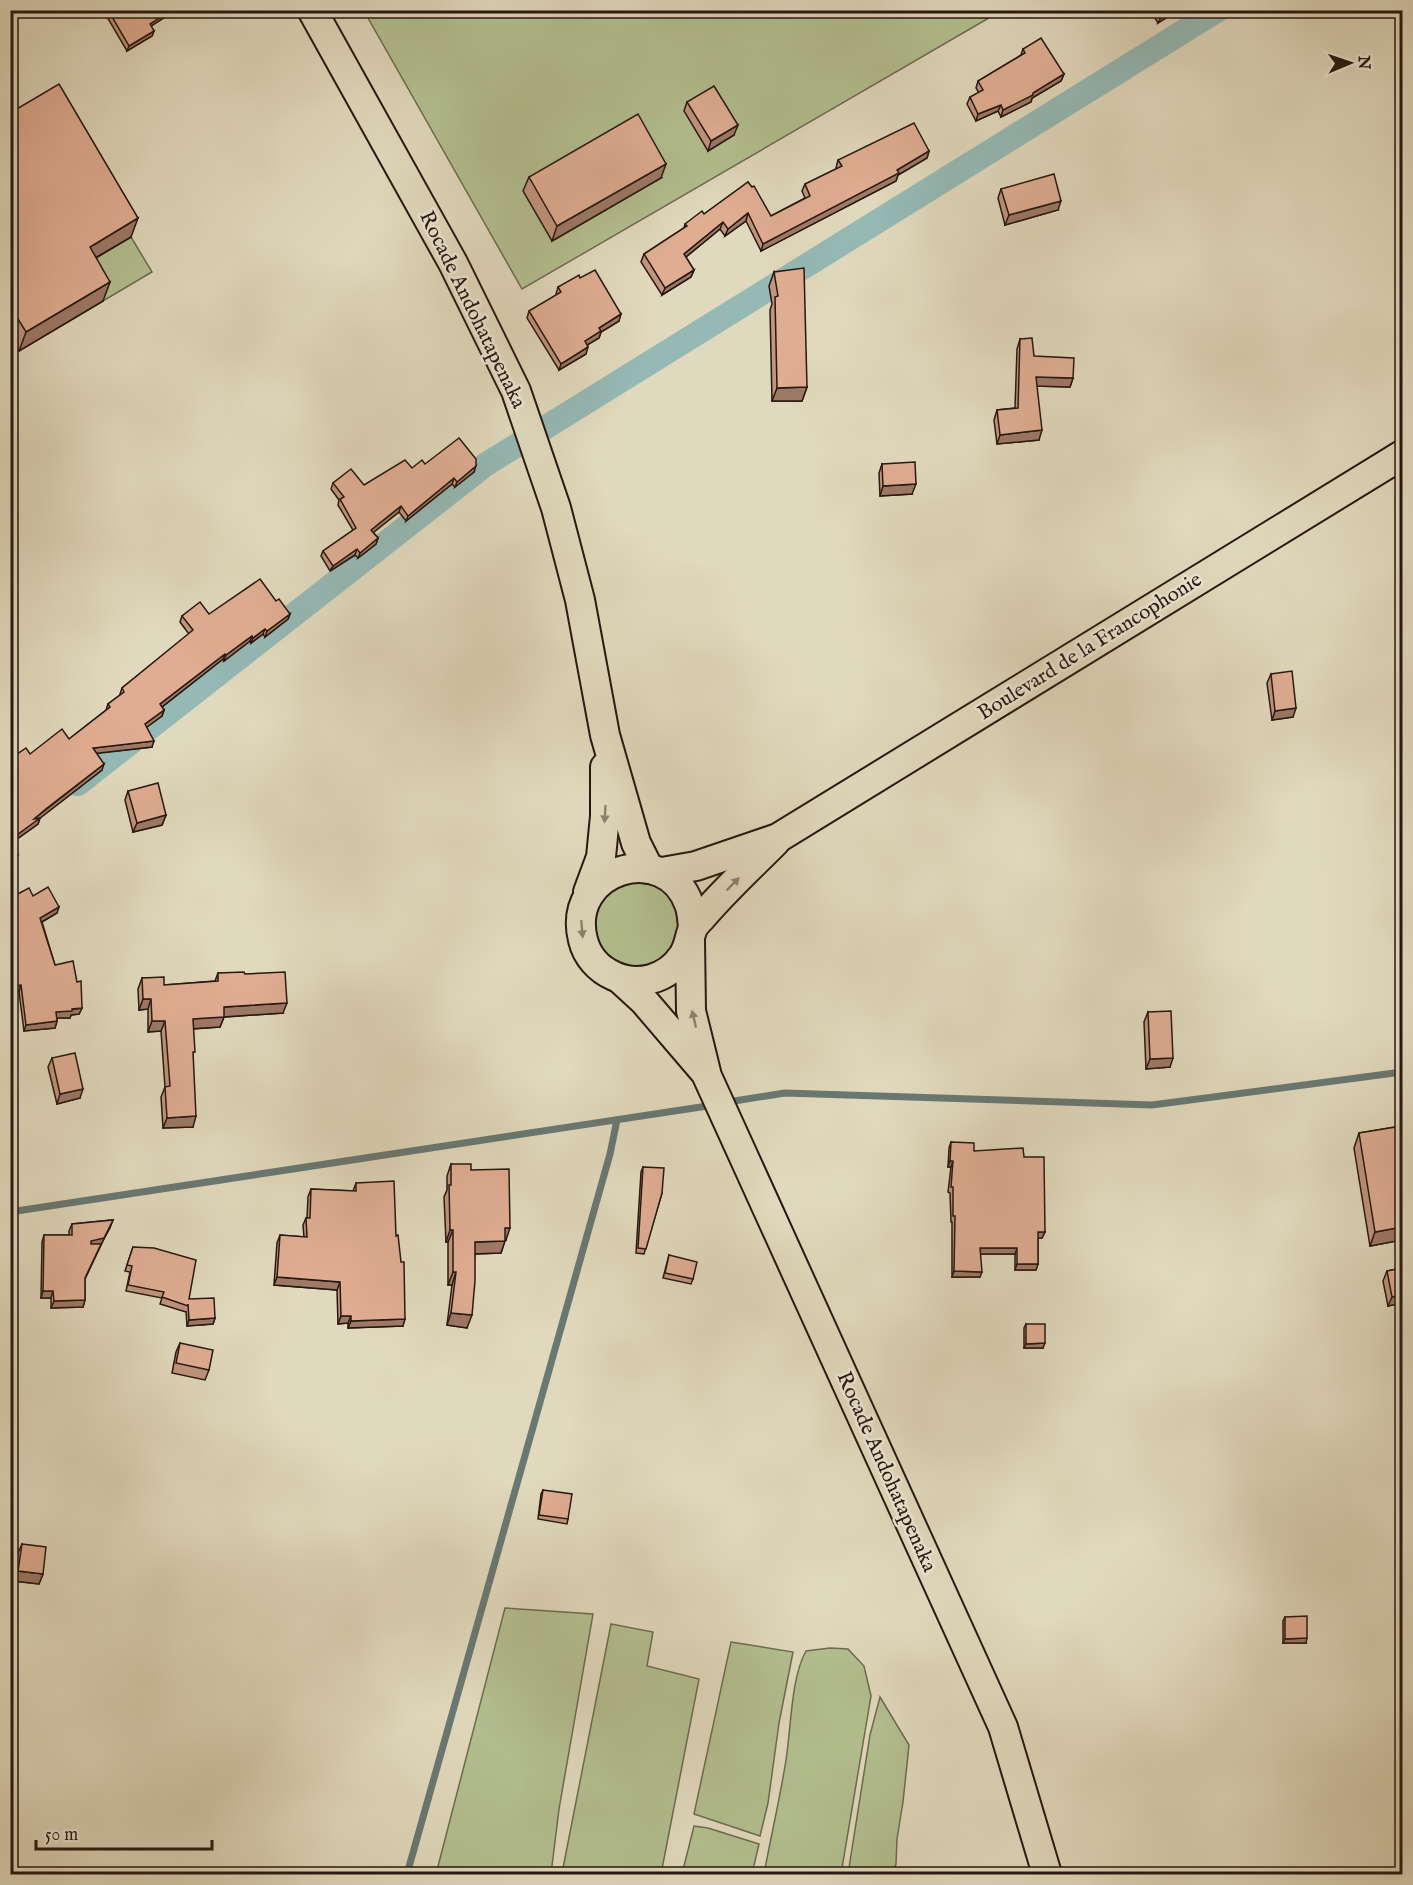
<svg xmlns="http://www.w3.org/2000/svg" width="1413" height="1885" viewBox="0 0 1413 1885" font-family="'IM FELL English',serif">
  <style>
    .green { fill: #b3bf90; stroke: #6c6b50; stroke-width: 1.5 }
    .lines { fill: none; stroke-linecap: round; stroke-linejoin: round }
    .stream { stroke: #697873; stroke-width: 7 }
    .canal { stroke: #95b9b5; stroke-width: 24 }
    .major-casing { stroke: #261710; stroke-width: 32 }
    .major { stroke: #e1d9bd; stroke-width: 28 }
    .wall { fill: #c1957e; stroke: #261710; stroke-width: 1.5 }
    .shaded-wall { fill: #9d7967; stroke: #261710; stroke-width: 1.5 }
    .building { fill: #e0ad93; stroke: #261710; stroke-width: 1.5 }
    .oneway { fill: #8d826f }
    .labels { text-anchor: middle; dominant-baseline: central; stroke-width: 5; stroke-linejoin: round; paint-order: stroke }
    .street-label { font-size: 21px; fill: #261710; stroke: #ece6d4 }
  </style>
  <rect width="100%" height="100%" fill="#e1d9bd"/>
  <filter id="stains"><feTurbulence type="fractalNoise" baseFrequency=".00333" numOctaves="4"/><feColorMatrix values="0 0 0 0 .2 0 0 0 0 .09 0 0 0 0 .02 0 0 0 .5 -.17"/></filter>
  <radialGradient id="worn" r=".72"><stop offset=".6" stop-color="#630" stop-opacity="0"/><stop offset="1" stop-color="#630" stop-opacity=".3"/></radialGradient>
  <!-- green -->
  <g class="green">
    <polygon points="364,11 1001,11 522,289"/>
    <polygon points="131,237 152,272 103,301 83,265"/>
    <polygon points="634,876 675,891 685,933 657,966 628,968 614,961 603,950 596,936 594,920 606,890"/>
    <polygon points="505,1608 593,1614 559,1809 551,1874 436,1874"/>
    <polygon points="611,1624 653,1632 647,1666 699,1679 661,1874 572,1874 562,1873"/>
    <polygon points="731,1642 793,1652 779,1723 768,1803 760,1836 694,1814"/>
    <path d="M 830,1648 L 848,1649 L 864,1666 L 871,1696 L 841,1874 L 764,1874 C 771,1836 780,1798 786,1760 C 791,1729 791,1677 806,1651 Z"/>
    <polygon points="880,1697 909,1745 903,1802 897,1839 896,1864 892,1874 848,1874 870,1735"/>
    <polygon points="694,1826 708,1828 759,1844 752,1874 682,1874"/>
  </g>
  <g class="lines">
    <!-- stream -->
    <g class="stream">
      <polyline points="728,1102 785,1093 1152,1105 1402,1072"/>
      <polyline points="10,1212 714,1105"/>
      <polyline points="407,1874 610,1154 617,1120"/>
    </g>
    <!-- canal -->
    <polyline class="canal" points="78,784 485,465 1218,10"/>
    <!-- major casing -->
    <g class="major-casing">
      <g id="major">
        <polyline points="312,10 453,263 516,391 556,508 580,600 605,735 636,843 649,869"/>
        <polyline points="662,872 696,866 778,838 1402,455"/>
        <polyline points="588,892 601,857 605,816 605,767"/>
        <path d="M 693,927 C 692,920 692,911 689,904 C 666,839 565,869 583,940 C 587,956 598,969 614,976 C 638,987 667,979 682,957 C 689,948 689,937 693,928 C 695,924 699,920 702,917 C 724,891 750,867 775,842"/>
        <polyline points="690,941 691,1011 707,1076 1003,1727 1047,1874"/>
        <polyline points="620,979 644,1001 703,1070"/>
      </g>
    </g>
    <!-- major -->
    <use href="#major" class="major"/>
  </g>
  <!-- wall -->
  <g class="wall">
    <polygon points="103,10 176,10 151,26 154,31 152,36 127,51"/>
    <polygon points="1150,10 1179,10 1158,23"/>
    <polygon points="1023,49 1064,74 1061,81 1032,98 1031,102 1001,117 998,111 976,121 967,104 970,97 979,93 976,88 978,81 1021,55"/>
    <polygon points="687,102 734,135 708,151 684,111"/>
    <polygon points="10,113 131,237 96,258 103,301 19,351 10,337"/>
    <polygon points="929,151 927,158 898,175 896,181 761,251 746,221 725,236 720,229 686,257 694,270 691,277 662,295 641,262 644,254 684,228 685,224 704,214 748,182 771,216 805,198 802,191 805,184 836,169 836,168 838,160"/>
    <polygon points="529,177 661,178 552,241 523,191"/>
    <polygon points="1001,189 1058,210 1005,225 998,198"/>
    <polygon points="774,272 807,387 802,401 772,401 770,310 772,304 769,286"/>
    <polygon points="580,278 619,321 601,332 599,338 587,345 586,354 559,370 527,318 529,311 557,295 556,294 558,287"/>
    <polygon points="1020,339 1034,356 1073,378 1070,387 1037,386 1039,440 997,444 994,420 997,410 1015,408 1017,349"/>
    <polygon points="425,464 474,472 455,487 452,484 406,521 399,512 373,532 378,538 376,544 358,558 355,555 330,571 321,556 323,551 353,530 338,505 339,500 331,489 333,483 364,485"/>
    <polygon points="882,464 912,494 880,496 879,473"/>
    <polygon points="276,601 290,614 288,619 265,637 263,634 251,643 250,641 224,661 223,659 162,707 164,710 162,716 146,727 152,747 96,753 102,770 40,818 38,824 10,844 30,754 69,739 106,710 108,704 120,695 120,694 122,688 189,634 180,622 182,616 209,614"/>
    <polygon points="1271,674 1293,717 1272,720 1267,683"/>
    <polygon points="128,791 166,815 162,825 133,832 125,800"/>
    <polygon points="33,896 57,913 42,922 55,965 82,1008 79,1014 71,1015 70,1018 57,1018 57,1021 55,1028 24,1031 19,992 15,992 14,988 11,988 10,898"/>
    <polygon points="218,973 245,974 283,1013 224,1017 220,1027 193,1029 193,1127 163,1128 161,1097 165,1087 161,1031 148,1032 148,1009 139,1010 138,989 142,978 164,985 215,981"/>
    <polygon points="1148,1012 1170,1067 1146,1069 1144,1022"/>
    <polygon points="52,1058 80,1098 57,1104 48,1067"/>
    <polygon points="1402,1126 1402,1240 1370,1246 1354,1148 1359,1133"/>
    <polygon points="951,1142 974,1151 1024,1157 1045,1232 1042,1238 1038,1238 1038,1264 1036,1270 1015,1270 1015,1254 980,1254 980,1277 952,1277 952,1222 951,1222 950,1193 948,1192 951,1167 948,1167 949,1148"/>
    <polygon points="451,1164 471,1170 506,1240 505,1240 501,1253 475,1254 467,1328 447,1325 452,1285 448,1285 448,1242 446,1242 444,1197 447,1190 447,1176"/>
    <polygon points="643,1167 662,1193 644,1254 636,1253 641,1172"/>
    <polygon points="356,1183 396,1236 403,1326 348,1328 348,1323 338,1324 337,1290 274,1285 277,1243 280,1235 304,1237 303,1225 306,1218 307,1218 308,1197 311,1189 353,1191"/>
    <polygon points="113,1220 85,1279 85,1300 83,1307 51,1308 51,1298 41,1298 42,1242 44,1235 69,1235 69,1231 72,1224"/>
    <polygon points="133,1247 189,1299 215,1318 213,1324 187,1326 186,1311 186,1312 160,1304 162,1298 126,1291 130,1272 125,1271"/>
    <polygon points="669,1255 693,1279 691,1284 663,1278"/>
    <polygon points="1402,1268 1402,1303 1388,1306 1383,1281 1387,1271"/>
    <polygon points="1026,1324 1043,1348 1024,1348 1024,1328"/>
    <polygon points="180,1343 209,1370 205,1380 172,1373 176,1352"/>
    <polygon points="543,1490 568,1519 567,1524 538,1519 541,1494"/>
    <polygon points="22,1544 43,1574 39,1584 14,1581 18,1553"/>
    <polygon points="1285,1617 1306,1643 1283,1643 1283,1621"/>
  </g>
  <!-- shaded-wall -->
  <g class="shaded-wall">
    <polygon points="171,10 176,10 148,28 150,24"/>
    <polygon points="1173,10 1179,10 1158,23 1160,19"/>
    <polygon points="154,31 152,36 127,51 129,46"/>
    <polygon points="1064,74 1061,81 1032,98 1031,102 1001,117 1003,110"/>
    <polygon points="1001,105 998,111 976,121 978,114"/>
    <polygon points="738,125 734,135 708,151 711,141"/>
    <polygon points="929,151 927,158 898,175 896,181 761,251 763,244 897,170"/>
    <polygon points="666,164 661,178 552,241 557,226"/>
    <polygon points="1061,201 1058,210 1005,225 1009,215"/>
    <polygon points="748,213 746,221 725,236 728,229"/>
    <polygon points="138,218 131,237 83,265 90,247"/>
    <polygon points="723,222 720,229 681,261 684,254"/>
    <polygon points="694,270 691,277 662,295 665,288"/>
    <polygon points="110,282 103,301 19,351 26,332"/>
    <polygon points="621,314 619,321 601,332 599,338 582,348 585,341 599,328"/>
    <polygon points="18,319 11,337 10,337 10,323"/>
    <polygon points="588,347 586,354 559,370 561,364"/>
    <polygon points="1036,377 1073,378 1070,387 1033,386"/>
    <polygon points="807,387 802,401 772,401 777,388"/>
    <polygon points="1042,430 1039,440 997,444 1000,435"/>
    <polygon points="476,466 474,472 455,487 457,482"/>
    <polygon points="454,478 452,484 406,521 408,516"/>
    <polygon points="916,484 912,494 880,496 883,486"/>
    <polygon points="401,506 399,512 369,536 371,530"/>
    <polygon points="378,538 376,544 358,558 360,553"/>
    <polygon points="357,549 355,555 330,571 333,566"/>
    <polygon points="290,614 288,619 265,637 267,631"/>
    <polygon points="265,629 263,634 251,643 253,638"/>
    <polygon points="252,636 250,641 224,661 226,655"/>
    <polygon points="225,654 223,659 158,710 160,704"/>
    <polygon points="1296,708 1293,717 1272,720 1275,711"/>
    <polygon points="164,710 162,716 143,730 145,724"/>
    <polygon points="154,741 152,747 91,754 93,748"/>
    <polygon points="104,764 102,770 39,819 40,818 38,824 10,844 10,840 34,819"/>
    <polygon points="166,815 162,825 133,832 137,823"/>
    <polygon points="18,855 16,860 10,864 10,860"/>
    <polygon points="59,907 57,913 38,924 40,918"/>
    <polygon points="13,981 17,981 14,988 11,988"/>
    <polygon points="21,985 19,992 15,992 17,986"/>
    <polygon points="143,999 151,999 148,1009 139,1010"/>
    <polygon points="287,1003 283,1013 224,1017 220,1027 189,1029 193,1019 224,1007"/>
    <polygon points="82,1008 79,1014 71,1015 70,1018 54,1018 56,1012"/>
    <polygon points="57,1021 55,1028 24,1031 26,1025"/>
    <polygon points="152,1021 165,1021 161,1031 148,1032"/>
    <polygon points="1173,1058 1170,1067 1146,1069 1150,1059"/>
    <polygon points="83,1089 80,1098 57,1104 60,1094"/>
    <polygon points="196,1116 193,1127 163,1128 167,1118"/>
    <polygon points="950,1161 953,1161 951,1167 948,1167"/>
    <polygon points="113,1220 110,1228 100,1246 82,1285 91,1241"/>
    <polygon points="1402,1227 1402,1240 1370,1246 1375,1232"/>
    <polygon points="505,1228 510,1228 506,1240 500,1240"/>
    <polygon points="450,1230 453,1230 448,1242 446,1242"/>
    <polygon points="1038,1232 1045,1232 1042,1238 1035,1238"/>
    <polygon points="505,1241 501,1253 471,1254 475,1242"/>
    <polygon points="980,1248 1017,1248 1015,1254 978,1254"/>
    <polygon points="1017,1264 1038,1264 1036,1270 1015,1270"/>
    <polygon points="954,1271 982,1272 980,1277 952,1277"/>
    <polygon points="453,1272 456,1272 452,1285 448,1285"/>
    <polygon points="277,1277 340,1282 337,1290 274,1285"/>
    <polygon points="43,1291 53,1291 51,1298 41,1298"/>
    <polygon points="1402,1295 1402,1303 1388,1306 1392,1297"/>
    <polygon points="85,1300 83,1307 51,1308 54,1301"/>
    <polygon points="451,1313 472,1315 467,1328 447,1325"/>
    <polygon points="341,1316 351,1316 348,1323 338,1324"/>
    <polygon points="215,1318 213,1324 187,1326 189,1320"/>
    <polygon points="405,1319 403,1326 348,1328 351,1321"/>
    <polygon points="1045,1343 1043,1348 1024,1348 1026,1344"/>
    <polygon points="18,1571 43,1574 39,1584 14,1581"/>
    <polygon points="1307,1638 1306,1643 1283,1643 1285,1639"/>
  </g>
  <!-- building -->
  <g class="building">
    <polygon points="108,10 171,10 150,24 154,31 129,46"/>
    <polygon points="1155,10 1173,10 1160,19"/>
    <polygon points="1041,38 1064,74 1033,93 1033,95 1003,110 1001,105 978,114 970,97 983,90 978,81 1025,53 1023,49"/>
    <polygon points="59,84 138,218 90,247 110,282 26,332 18,319 10,323 10,113"/>
    <polygon points="714,86 738,125 711,141 687,102"/>
    <polygon points="638,114 666,164 557,226 529,177"/>
    <polygon points="914,123 929,151 897,170 899,173 763,244 748,213 728,229 723,222 684,254 694,270 665,288 644,254 687,226 685,224 702,211 704,214 748,182 752,187 754,186 771,216 810,196 805,184 842,166 838,160"/>
    <polygon points="1054,174 1061,201 1009,215 1001,189"/>
    <polygon points="804,268 807,387 777,388 775,297 778,296 774,272"/>
    <polygon points="595,270 621,314 599,328 601,331 585,341 588,347 561,364 529,311 561,292 558,287 579,275 580,278"/>
    <polygon points="1032,338 1034,356 1074,358 1073,378 1036,377 1042,430 1000,435 997,410 1018,408 1020,339"/>
    <polygon points="459,438 476,459 476,466 457,482 454,478 408,516 401,506 371,530 378,538 360,553 357,549 333,566 323,551 356,528 340,499 344,497 333,483 351,469 364,485 405,460 412,468 422,460 425,464"/>
    <polygon points="915,462 916,484 883,486 882,464"/>
    <polygon points="260,579 276,601 279,599 290,614 267,631 265,629 253,638 252,636 226,655 225,654 160,704 164,710 145,724 154,741 93,748 104,764 47,808 34,819 40,818 10,840 10,759 26,748 30,754 62,729 69,739 110,707 108,704 124,692 122,688 193,630 182,616 200,602 209,614"/>
    <polygon points="1292,671 1296,708 1275,711 1271,674"/>
    <polygon points="158,783 166,815 137,823 128,791"/>
    <polygon points="10,845 18,855 10,860"/>
    <polygon points="48,887 59,907 40,918 55,965 73,961 77,982 81,981 82,1008 72,1009 72,1011 56,1012 57,1021 26,1025 21,985 17,986 17,981 13,981 12,964 10,964 10,898 29,888 33,896"/>
    <polygon points="244,972 245,974 285,972 287,1003 224,1007 224,1017 193,1019 195,1052 193,1052 196,1116 167,1118 165,1087 170,1086 165,1021 152,1021 151,999 143,999 142,978 164,977 164,985 218,981 218,973"/>
    <polygon points="1171,1011 1173,1058 1150,1059 1148,1012"/>
    <polygon points="75,1053 83,1089 60,1094 52,1058"/>
    <polygon points="1402,1126 1402,1227 1375,1232 1359,1133"/>
    <polygon points="951,1142 974,1143 974,1151 1023,1148 1024,1157 1044,1157 1045,1232 1038,1232 1038,1264 1017,1264 1017,1248 980,1248 982,1272 954,1271 955,1216 953,1216 953,1187 951,1187 953,1161 950,1161"/>
    <polygon points="451,1164 471,1164 471,1170 509,1169 510,1228 505,1228 505,1241 475,1242 475,1281 472,1315 451,1313 456,1272 453,1272 453,1230 450,1230 449,1185 451,1185"/>
    <polygon points="643,1167 664,1168 662,1193 646,1249 638,1248"/>
    <polygon points="394,1181 396,1236 398,1235 401,1262 404,1262 405,1319 351,1321 351,1316 341,1316 340,1282 277,1277 280,1235 307,1237 306,1218 310,1218 311,1189 356,1191 356,1183"/>
    <polygon points="113,1220 104,1238 91,1241 91,1244 101,1244 85,1278 85,1300 54,1301 53,1291 43,1291 44,1235 72,1235 72,1224"/>
    <polygon points="133,1247 154,1248 196,1260 189,1299 214,1298 215,1318 189,1320 188,1304 188,1306 162,1297 164,1292 128,1285 132,1266 127,1265"/>
    <polygon points="669,1255 697,1262 693,1279 665,1273"/>
    <polygon points="1402,1268 1402,1295 1392,1297 1387,1271"/>
    <polygon points="1026,1324 1045,1324 1045,1343 1026,1344"/>
    <polygon points="180,1343 213,1350 209,1370 176,1363"/>
    <polygon points="543,1490 572,1494 568,1519 539,1515"/>
    <polygon points="22,1544 46,1547 43,1574 18,1571"/>
    <polygon points="1307,1616 1307,1638 1285,1639 1285,1617"/>
    <polygon points="348,1868 369,1875 346,1875"/>
  </g>
  <!-- one-way arrows -->
  <defs><path id="oneway-solid" d="M-6-.8H1V-3.2L6.5 0L1 3.2V.8H-6Z" transform="scale(1.5)"/></defs>
  <g class="oneway">
    <use href="#oneway-solid" transform="translate(605 814) rotate(93)"/>
    <use href="#oneway-solid" transform="translate(733 884) rotate(-45)"/>
    <use href="#oneway-solid" transform="translate(582 929) rotate(85)"/>
    <use href="#oneway-solid" transform="translate(694 1019) rotate(-103)"/>
  </g>
  <g class="labels">
    <!-- street labels -->
    <g class="street-label">
      <text transform="translate(472 310) rotate(64)">Rocade Andohatapenaka</text>
      <text transform="translate(1090 647) rotate(-32)">Boulevard de la Francophonie</text>
      <text transform="translate(886 1472) rotate(66)">Rocade Andohatapenaka</text>
    </g>
  </g>
  <!-- margin -->
  <rect width="1413" height="1885" fill="none" stroke="#e1d9bd" stroke-width="36"/>
  <rect x="12" y="12" width="1389" height="1861" fill="none" stroke="#261710" stroke-width="3"/>
  <rect x="18" y="18" width="1377" height="1849" fill="none" stroke="#261710" stroke-width="1.5"/>
  <!-- north arrow -->
  <g transform="translate(1350 63) rotate(88)" stroke="#ece6d4" stroke-width="4.5" paint-order="stroke">
  <path d="M0-4.5L10 22L0 15L-10 22Z" fill="#261710"/>
  <text y="-9" font-size="16" font-weight="bold" text-anchor="middle" fill="#261710">N</text>
  </g>
  <!-- scale -->
  <path d="M36 1840v9h176v-9" fill="none" stroke="#261710" stroke-width="3"/>
  <text x="45" y="1840" font-size="18" fill="#261710" stroke="#ece6d4" stroke-width="4.5" paint-order="stroke">50 m</text>
  <rect width="100%" height="100%" filter="url(#stains)"/>
  <rect width="100%" height="100%" fill="url(#worn)"/>
</svg>
